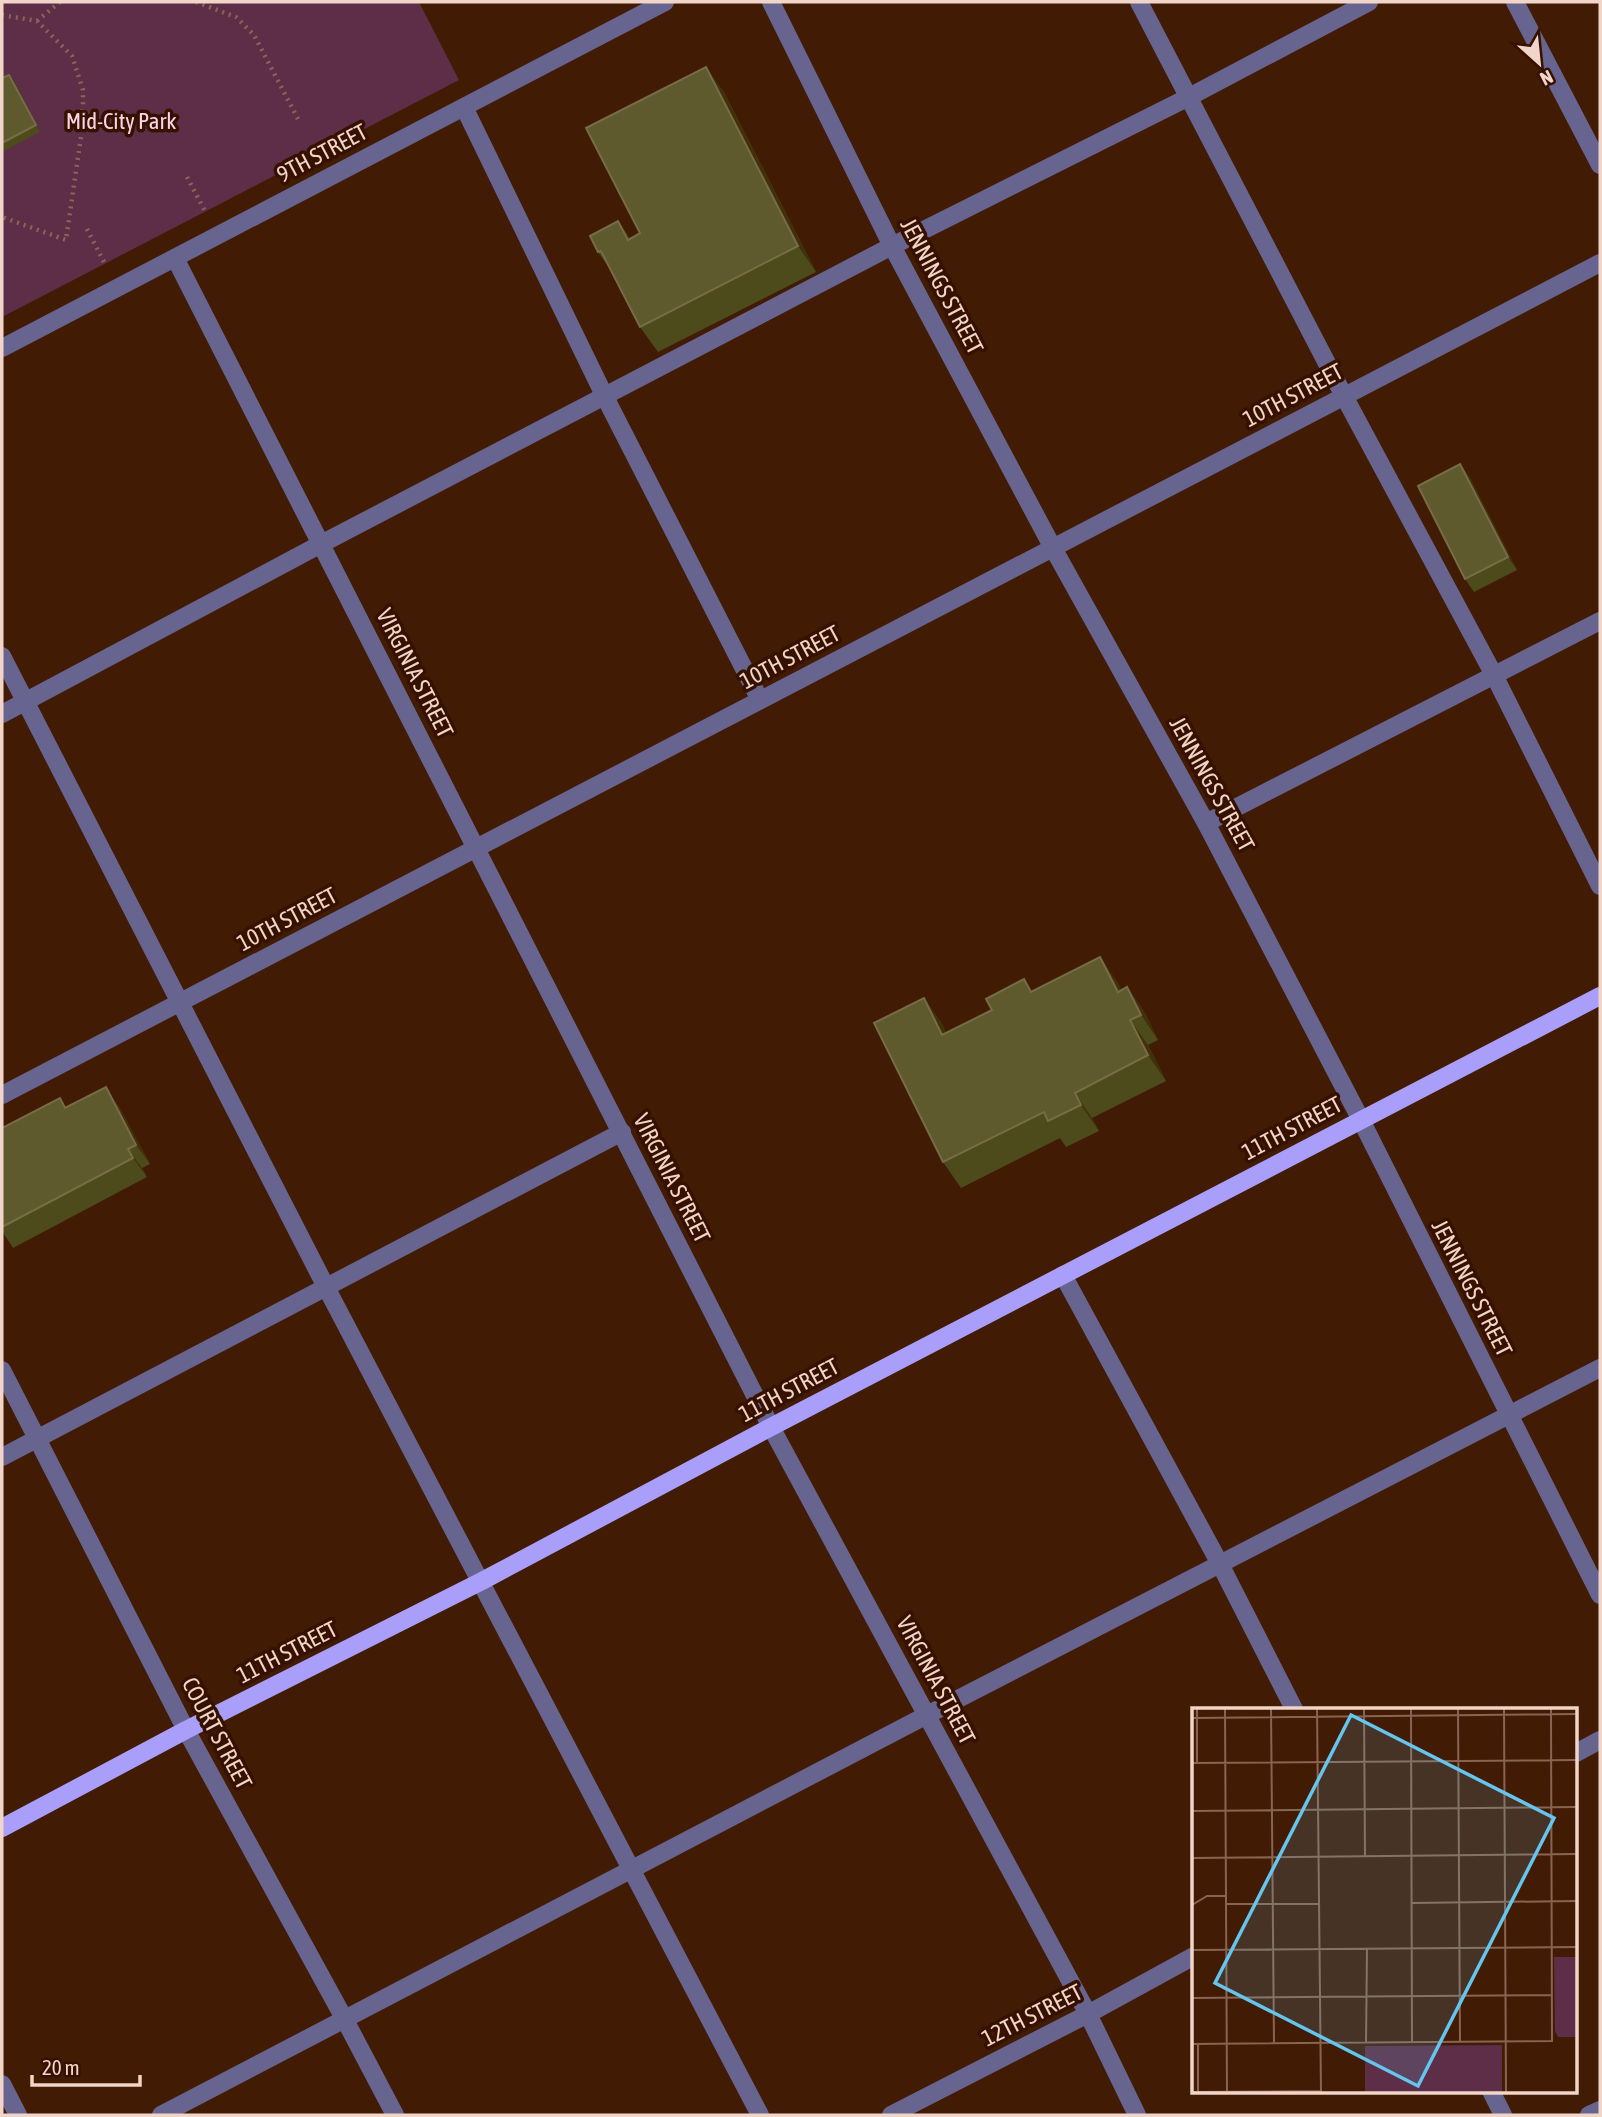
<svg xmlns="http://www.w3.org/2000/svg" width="1602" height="2117" viewBox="0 0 1602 2117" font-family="'Asap Condensed',sans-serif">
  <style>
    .green { fill: #5e2e48 }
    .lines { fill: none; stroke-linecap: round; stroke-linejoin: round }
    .path { stroke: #886653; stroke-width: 4.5; stroke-dasharray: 2 5; stroke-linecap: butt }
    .minor { stroke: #686490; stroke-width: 18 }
    .major { stroke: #a99ffa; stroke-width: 18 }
    .wall { fill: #4d4a1b }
    .shaded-wall { fill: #41310a }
    .building { fill: #5f592e; stroke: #766d46; stroke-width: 2 }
    .labels { text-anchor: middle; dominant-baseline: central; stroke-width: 7; stroke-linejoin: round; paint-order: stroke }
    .park-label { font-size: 23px; fill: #fbd5e7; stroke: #371100 }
    .street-label { font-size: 23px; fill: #f0d5c8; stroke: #371100 }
    .inset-road { fill: none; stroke: #886552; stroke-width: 2 }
    .view { fill: #64c5ee; fill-opacity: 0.15; stroke: #64c5ee; stroke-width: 3.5 }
    .inset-edge { fill: none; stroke: #f0d5c8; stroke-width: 3.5 }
  </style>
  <rect width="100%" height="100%" fill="#421b04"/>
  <!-- green -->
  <polygon class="green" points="2,2 419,2 459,80 2,317"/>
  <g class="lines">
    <!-- path -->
    <g class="path">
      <polyline points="196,2 236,17 254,35 298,119"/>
      <polyline points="2,15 37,21 72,56 83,90 83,123 66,240 2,217"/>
      <polyline points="37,21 60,2"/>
      <polyline points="187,177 206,213"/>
      <polyline points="87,229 106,266"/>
    </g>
    <!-- minor -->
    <g class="minor">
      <polyline points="771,2 892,246 1053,548 1206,823 1361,1120 1600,1595"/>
      <polyline points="1139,2 1344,396 1494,675 1600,886"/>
      <polyline points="1515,2 1600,165"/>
      <polyline points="464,107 605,397 760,700"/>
      <polyline points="175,258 771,1427 1088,2014 1137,2115"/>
      <polyline points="2,348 665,2"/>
      <polyline points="2,656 326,1287 760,2115"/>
      <polyline points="2,714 321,544 892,246 1189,97 1369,2"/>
      <polyline points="1206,823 1600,621"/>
      <polyline points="2,1095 1600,263"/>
      <polyline points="1063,1275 1220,1564 1294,1709"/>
      <polyline points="2,1370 186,1730 345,2020 395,2115"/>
      <polyline points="2,1457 622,1132"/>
      <polyline points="1576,1753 1600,1740"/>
      <polyline points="2,2084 18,2115"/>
      <polyline points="1491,2091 1503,2115"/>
      <polyline points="161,2115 927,1715 1600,1368"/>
      <polyline points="891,2115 1088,2014 1194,1956"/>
      <polyline points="1589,2115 1600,2110"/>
    </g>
    <!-- major -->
    <polyline class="major" points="2,1828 186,1730 482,1581 771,1427 1600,996"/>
  </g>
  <!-- wall -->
  <g class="wall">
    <polygon points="9,75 14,81 40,132 2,152 2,78"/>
    <polygon points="724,92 816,272 658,352 640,327 613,273 598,252 640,233"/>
    <polygon points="1460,464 1470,478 1517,570 1474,592 1465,579"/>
    <polygon points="1118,983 1121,990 1127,987 1145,1013 1158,1040 1148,1045 1166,1081 1092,1118 1099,1131 1066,1147 1060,1138 961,1188 943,1162 924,998 942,1024 946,1033 1033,991"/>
    <polygon points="119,1107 150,1164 142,1168 147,1177 13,1248 2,1231 2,1128 67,1108"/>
  </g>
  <!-- shaded-wall -->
  <g class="shaded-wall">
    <polygon points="706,67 724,92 816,272 798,246"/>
    <polygon points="9,75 14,81 40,132 36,125"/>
    <polygon points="618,221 636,246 628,240"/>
    <polygon points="1460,464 1470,478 1517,570 1508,557"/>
    <polygon points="1100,957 1118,983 1135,1017 1118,992"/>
    <polygon points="1127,987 1145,1013 1158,1040 1141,1015"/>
    <polygon points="924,998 942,1024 960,1060 942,1035"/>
    <polygon points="1130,1020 1148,1045 1166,1081 1148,1055"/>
    <polygon points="106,1087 119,1107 150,1164 136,1145"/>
    <polygon points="1075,1093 1092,1118 1099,1131 1081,1105"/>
    <polygon points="128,1149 142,1168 147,1177 133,1158"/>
  </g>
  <!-- building -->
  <g class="building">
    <polygon points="706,67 798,246 640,327 601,251 598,252 590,236 618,221 628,240 640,233 586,128"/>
    <polygon points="9,75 36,125 2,143 2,78"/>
    <polygon points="1460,464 1508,557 1465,579 1418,486"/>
    <polygon points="1100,957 1118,992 1127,987 1141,1015 1130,1020 1148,1055 1075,1093 1081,1105 1048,1121 1044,1112 943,1162 874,1023 924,998 942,1035 992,1010 986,999 1024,979 1031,992"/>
    <polygon points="106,1087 136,1145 128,1149 133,1158 2,1227 2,1128 60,1098 65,1108"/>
  </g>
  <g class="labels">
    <!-- park labels -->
    <g class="park-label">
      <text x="121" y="121">Mid-City Park</text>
    </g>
    <!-- street labels -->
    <g class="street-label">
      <text transform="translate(322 153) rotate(-28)">9TH STREET</text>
      <text transform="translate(942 286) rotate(62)">JENNINGS STREET</text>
      <text transform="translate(1293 395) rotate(-28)">10TH STREET</text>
      <text transform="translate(790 657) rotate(-28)">10TH STREET</text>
      <text transform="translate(415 673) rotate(63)">VIRGINIA STREET</text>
      <text transform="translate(1212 784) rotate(61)">JENNINGS STREET</text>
      <text transform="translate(287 919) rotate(-28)">10TH STREET</text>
      <text transform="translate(1292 1128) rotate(-28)">11TH STREET</text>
      <text transform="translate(672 1178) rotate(63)">VIRGINIA STREET</text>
      <text transform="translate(1472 1288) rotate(63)">JENNINGS STREET</text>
      <text transform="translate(789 1390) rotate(-28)">11TH STREET</text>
      <text transform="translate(287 1652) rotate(-27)">11TH STREET</text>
      <text transform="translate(936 1680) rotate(62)">VIRGINIA STREET</text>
      <text transform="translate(217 1733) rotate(62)">COURT STREET</text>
      <text transform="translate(1032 2015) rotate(-27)">12TH STREET</text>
    </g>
  </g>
  <!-- overview -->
  <g transform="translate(1192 1708)">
    <rect width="385" height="385" fill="#421b04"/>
    <path d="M 362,249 L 385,249 L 385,329 L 366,329 L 363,323 ZM 310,337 L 310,385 L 173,385 L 173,338 Z" fill="#5e2e48"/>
    <path class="inset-road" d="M 5,0 L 5,55M 33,0 L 35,385M 79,0 L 82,336M 125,0 L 129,385M 172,0 L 173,148M 219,0 L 220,334M 266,0 L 268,334M 312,0 L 314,385M 0,10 L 385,6M 0,55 L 385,52M 0,103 L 385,99M 0,150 L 385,146M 220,195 L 385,193M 33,196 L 126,196M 0,197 L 15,188 L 33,188M 0,242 L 385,239M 0,290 L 360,287M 174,335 L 175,241M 0,336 L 360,333 L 359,0M 6,336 L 6,384M 0,384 L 129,383"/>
    <path class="view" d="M 159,7 L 362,110 L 226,378 L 23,275 Z"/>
    <rect width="385" height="385" class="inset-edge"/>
  </g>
  <!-- border -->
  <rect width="1602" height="2117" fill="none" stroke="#f0d5c8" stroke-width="7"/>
  <!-- north arrow -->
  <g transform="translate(1539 63) rotate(153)" stroke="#371100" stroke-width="5" paint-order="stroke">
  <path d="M0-5L12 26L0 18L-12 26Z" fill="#f0d5c8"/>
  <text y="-10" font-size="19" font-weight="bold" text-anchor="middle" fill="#f0d5c8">N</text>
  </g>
  <!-- scale -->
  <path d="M32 2075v10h108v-10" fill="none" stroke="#f0d5c8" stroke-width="3.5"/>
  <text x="42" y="2075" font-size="21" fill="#f0d5c8" stroke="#371100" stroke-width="5" paint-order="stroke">20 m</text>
</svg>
